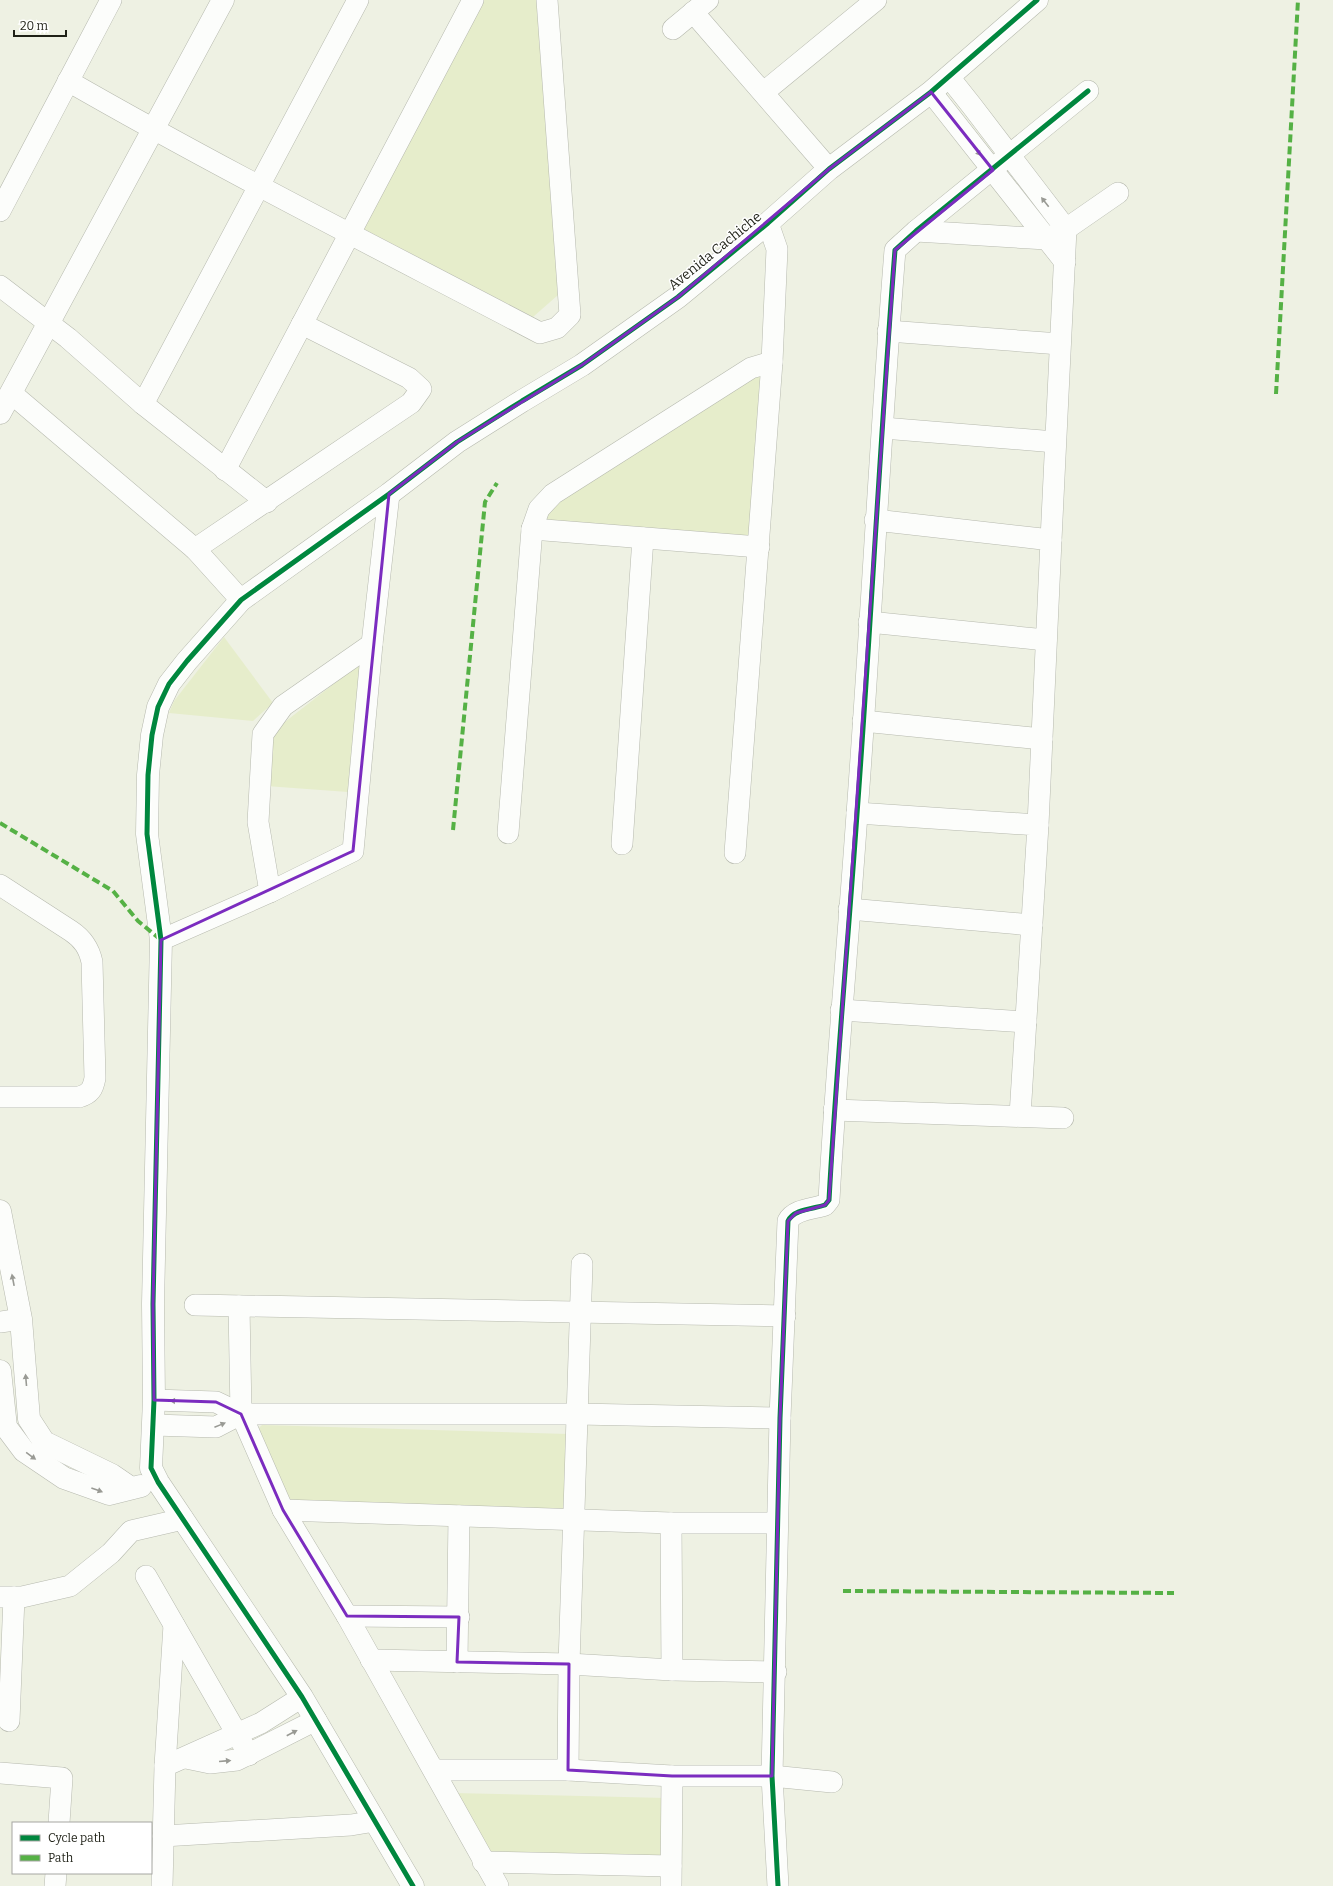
<svg xmlns="http://www.w3.org/2000/svg" width="1333" height="1886" viewBox="0 0 1333 1886" font-family="Bitter,serif">
  <style>
    .green { fill: #e6edcb }
    .lines { fill: none; stroke-linecap: round; stroke-linejoin: round }
    .minor-casing { stroke: #b6b9ae; stroke-width: 22 }
    .tertiary-casing { stroke: #b6b9ae; stroke-width: 23 }
    .minor { stroke: #fcfdfb; stroke-width: 21 }
    .tertiary { stroke: #fcfdfb; stroke-width: 22 }
    .quiet { stroke: #55b145; stroke-width: 4; stroke-dasharray: 8 4; stroke-linecap: butt }
    .cycleway-casing { stroke: #fff; stroke-width: 8 }
    .cycleway { stroke: #00873e; stroke-width: 5 }
    .oneway { fill: #999a94 }
    .marked { fill: none; stroke: #7b2cbf; stroke-width: 3; stroke-linejoin: round }
    .labels { text-anchor: middle; dominant-baseline: central; stroke-width: 3; stroke-linejoin: round; paint-order: stroke }
    .street-label { font-size: 14px; fill: #1f2117; stroke: #fff }
  </style>
  <rect width="100%" height="100%" fill="#eef1e3"/>
  <!-- green -->
  <g class="green">
    <polygon points="477,0 540,0 558,295 533,317 358,226"/>
    <polygon points="754,373 764,376 753,539 547,527 543,518 557,500"/>
    <polygon points="224,637 273,703 253,721 169,713 174,701"/>
    <polygon points="358,665 360,670 348,792 266,786 272,732"/>
    <polygon points="262,1425 568,1434 564,1524 289,1515 254,1432"/>
    <polygon points="453,1793 666,1798 663,1873 489,1867"/>
  </g>
  <g class="lines">
    <!-- minor casing -->
    <g class="minor-casing">
      <g id="minor">
        <polyline points="693,12 829,169"/>
        <polyline points="673,29 708,0"/>
        <polyline points="949,77 972,106 1066,229 1051,540"/>
        <path d="M 68,81 C 223,170 382,250 540,333 L 557,328 L 570,315 L 547,0"/>
        <polyline points="764,92 876,0"/>
        <polyline points="931,92 1065,262"/>
        <polyline points="0,211 111,0"/>
        <polyline points="916,231 1047,239 1066,229 1118,193"/>
        <polyline points="0,286 68,338 143,404 267,502"/>
        <polyline points="888,331 1060,344"/>
        <polyline points="11,393 195,549 241,600"/>
        <polyline points="143,404 358,0"/>
        <polyline points="883,428 1055,442"/>
        <polyline points="225,470 473,0"/>
        <polyline points="875,520 1051,540 1038,825"/>
        <polyline points="532,529 759,547"/>
        <polyline points="195,549 411,403 421,389 409,378 302,324"/>
        <polyline points="869,622 1046,640"/>
        <polyline points="863,721 1042,739"/>
        <polyline points="857,813 1038,825 1020,1116"/>
        <polyline points="508,833 532,529 539,509 553,494 751,368 772,362"/>
        <polyline points="622,844 643,538"/>
        <polyline points="735,853 772,362 777,249 768,223"/>
        <path d="M 0,885 L 71,931 C 83,939 89,948 92,962 L 95,1078 C 93,1089 90,1094 79,1097 L 0,1097"/>
        <polyline points="270,892 258,822 263,734 283,706 372,644"/>
        <polyline points="849,909 1032,925"/>
        <polyline points="161,940 270,892 353,851 372,644 389,494"/>
        <polyline points="841,1010 1026,1022"/>
        <polyline points="834,1110 1063,1118"/>
        <polyline points="195,1305 785,1316"/>
        <polyline points="239,1306 241,1414 283,1510 347,1616 498,1886"/>
        <polyline points="0,1322 21,1319"/>
        <polyline points="154,1400 216,1402 241,1414 577,1414 780,1418"/>
        <polyline points="154,1425 216,1427 241,1414"/>
        <polyline points="283,1510 671,1523 777,1523"/>
        <polyline points="671,1523 672,1670"/>
        <polyline points="146,1576 249,1755"/>
        <polyline points="0,1597 22,1597 70,1586 111,1553 131,1531 183,1519"/>
        <polyline points="347,1616 459,1617"/>
        <polyline points="371,1660 569,1664 672,1670 776,1672"/>
        <polyline points="457,1662 459,1516"/>
        <polyline points="9,1721 14,1597"/>
        <polyline points="186,1758 210,1763 237,1760 316,1720"/>
        <polyline points="165,1766 174,1625"/>
        <polyline points="434,1770 568,1770 672,1776 772,1776 832,1782"/>
        <polyline points="568,1770 569,1664 582,1264"/>
        <polyline points="0,1773 62,1778 59,1823"/>
        <polyline points="163,1836 351,1825 375,1821"/>
        <polyline points="483,1862 671,1866"/>
        <polyline points="55,1886 56,1873"/>
        <polyline points="162,1886 165,1766 261,1723 302,1697"/>
        <polyline points="671,1886 672,1776"/>
        <path d="M 778,1886 L 772,1776 L 780,1418 L 788,1221 C 794,1209 813,1209 825,1205 L 829,1200 C 836,1071 848,943 857,814 C 871,626 880,438 895,250 L 916,231 L 1088,91"/>
      </g>
    </g>
    <!-- tertiary casing -->
    <g class="tertiary-casing">
      <g id="tertiary">
        <polyline points="0,413 223,0"/>
        <polyline points="0,1211 21,1319 29,1419 44,1442 112,1475 131,1488"/>
        <polyline points="0,1371 6,1427 24,1451 64,1478 109,1494 141,1486"/>
        <polyline points="413,1886 302,1697 158,1482 151,1468 154,1400 153,1304 161,940 147,834 148,775 152,735 158,707 169,684 187,661 241,600 389,494 457,442 522,401 582,365 678,297 768,223 829,169 931,92 1037,0"/>
      </g>
    </g>
    <!-- minor -->
    <use href="#minor" class="minor"/>
    <!-- tertiary -->
    <use href="#tertiary" class="tertiary"/>
    <!-- quiet -->
    <g class="quiet">
      <polyline points="1276,394 1298,0"/>
      <polyline points="0,823 113,891 138,921 161,940"/>
      <polyline points="453,830 485,502 497,483"/>
      <polyline points="843,1591 1174,1593"/>
    </g>
    <!-- cycleway casing -->
    <g class="cycleway-casing">
      <g id="cycleway">
        <polyline points="413,1886 302,1697 158,1482 151,1468 154,1400 153,1304 161,940 147,834 148,775 152,735 158,707 169,684 187,661 241,600 389,494 457,442 522,401 582,365 678,297 768,223 829,169 931,92 1037,0"/>
        <path d="M 778,1886 L 772,1776 L 780,1418 L 788,1221 C 794,1209 813,1209 825,1205 L 829,1200 C 836,1071 848,943 857,814 C 871,626 880,438 895,250 L 916,231 L 1088,91"/>
      </g>
    </g>
    <!-- cycleway -->
    <use href="#cycleway" class="cycleway"/>
  </g>
  <!-- one-way arrows -->
  <defs><path id="oneway-solid" d="M-6-.8H1V-3.2L6.5 0L1 3.2V.8H-6Z"/></defs>
  <g class="oneway">
    <use href="#oneway-solid" transform="translate(977 151) rotate(52)"/>
    <use href="#oneway-solid" transform="translate(1045 202) rotate(-128)"/>
    <use href="#oneway-solid" transform="translate(13 1280) rotate(-101)"/>
    <use href="#oneway-solid" transform="translate(26 1380) rotate(-95)"/>
    <use href="#oneway-solid" transform="translate(176 1401) rotate(-178)"/>
    <use href="#oneway-solid" transform="translate(220 1425) rotate(-22)"/>
    <use href="#oneway-solid" transform="translate(31 1456) rotate(36)"/>
    <use href="#oneway-solid" transform="translate(97 1490) rotate(20)"/>
    <use href="#oneway-solid" transform="translate(292 1733) rotate(-28)"/>
    <use href="#oneway-solid" transform="translate(225 1761) rotate(-5)"/>
  </g>
  <!-- marked area -->
  <path class="marked" d="M 931,92 L 993,170 L 895,250 L 829,1200 L 825,1205 L 796,1213 L 788,1221 L 780,1418 L 772,1776 L 672,1776 L 568,1770 L 569,1664 L 457,1662 L 459,1617 L 347,1616 L 283,1510 L 241,1414 L 216,1402 L 154,1400 L 153,1304 L 161,940 L 353,851 L 389,494 L 457,442 L 582,365 L 678,297 L 829,169 Z"/>
  <g class="labels">
    <!-- street labels -->
    <g class="street-label">
      <text transform="translate(715 251) rotate(-39)">Avenida Cachiche</text>
    </g>
  </g>
  <!-- legend -->
  <rect x="12" y="1822" width="140" height="52" fill="#ffffff" stroke="#a5a6a2"/>
  <rect x="20" y="1835" width="20" height="6" fill="#00873e" stroke="#a5a6a2"/>
  <text x="48" y="1842" font-size="12" fill="#1f2117">Cycle path</text>
  <rect x="20" y="1855" width="20" height="6" fill="#55b145" stroke="#a5a6a2"/>
  <text x="48" y="1862" font-size="12" fill="#1f2117">Path</text>
  <!-- scale -->
  <path d="M14 30v6h52v-6" fill="none" stroke="#1f2117" stroke-width="2"/>
  <text x="20" y="30" font-size="12" fill="#1f2117" stroke="#ffffff" stroke-width="3" paint-order="stroke">20 m</text>
</svg>
